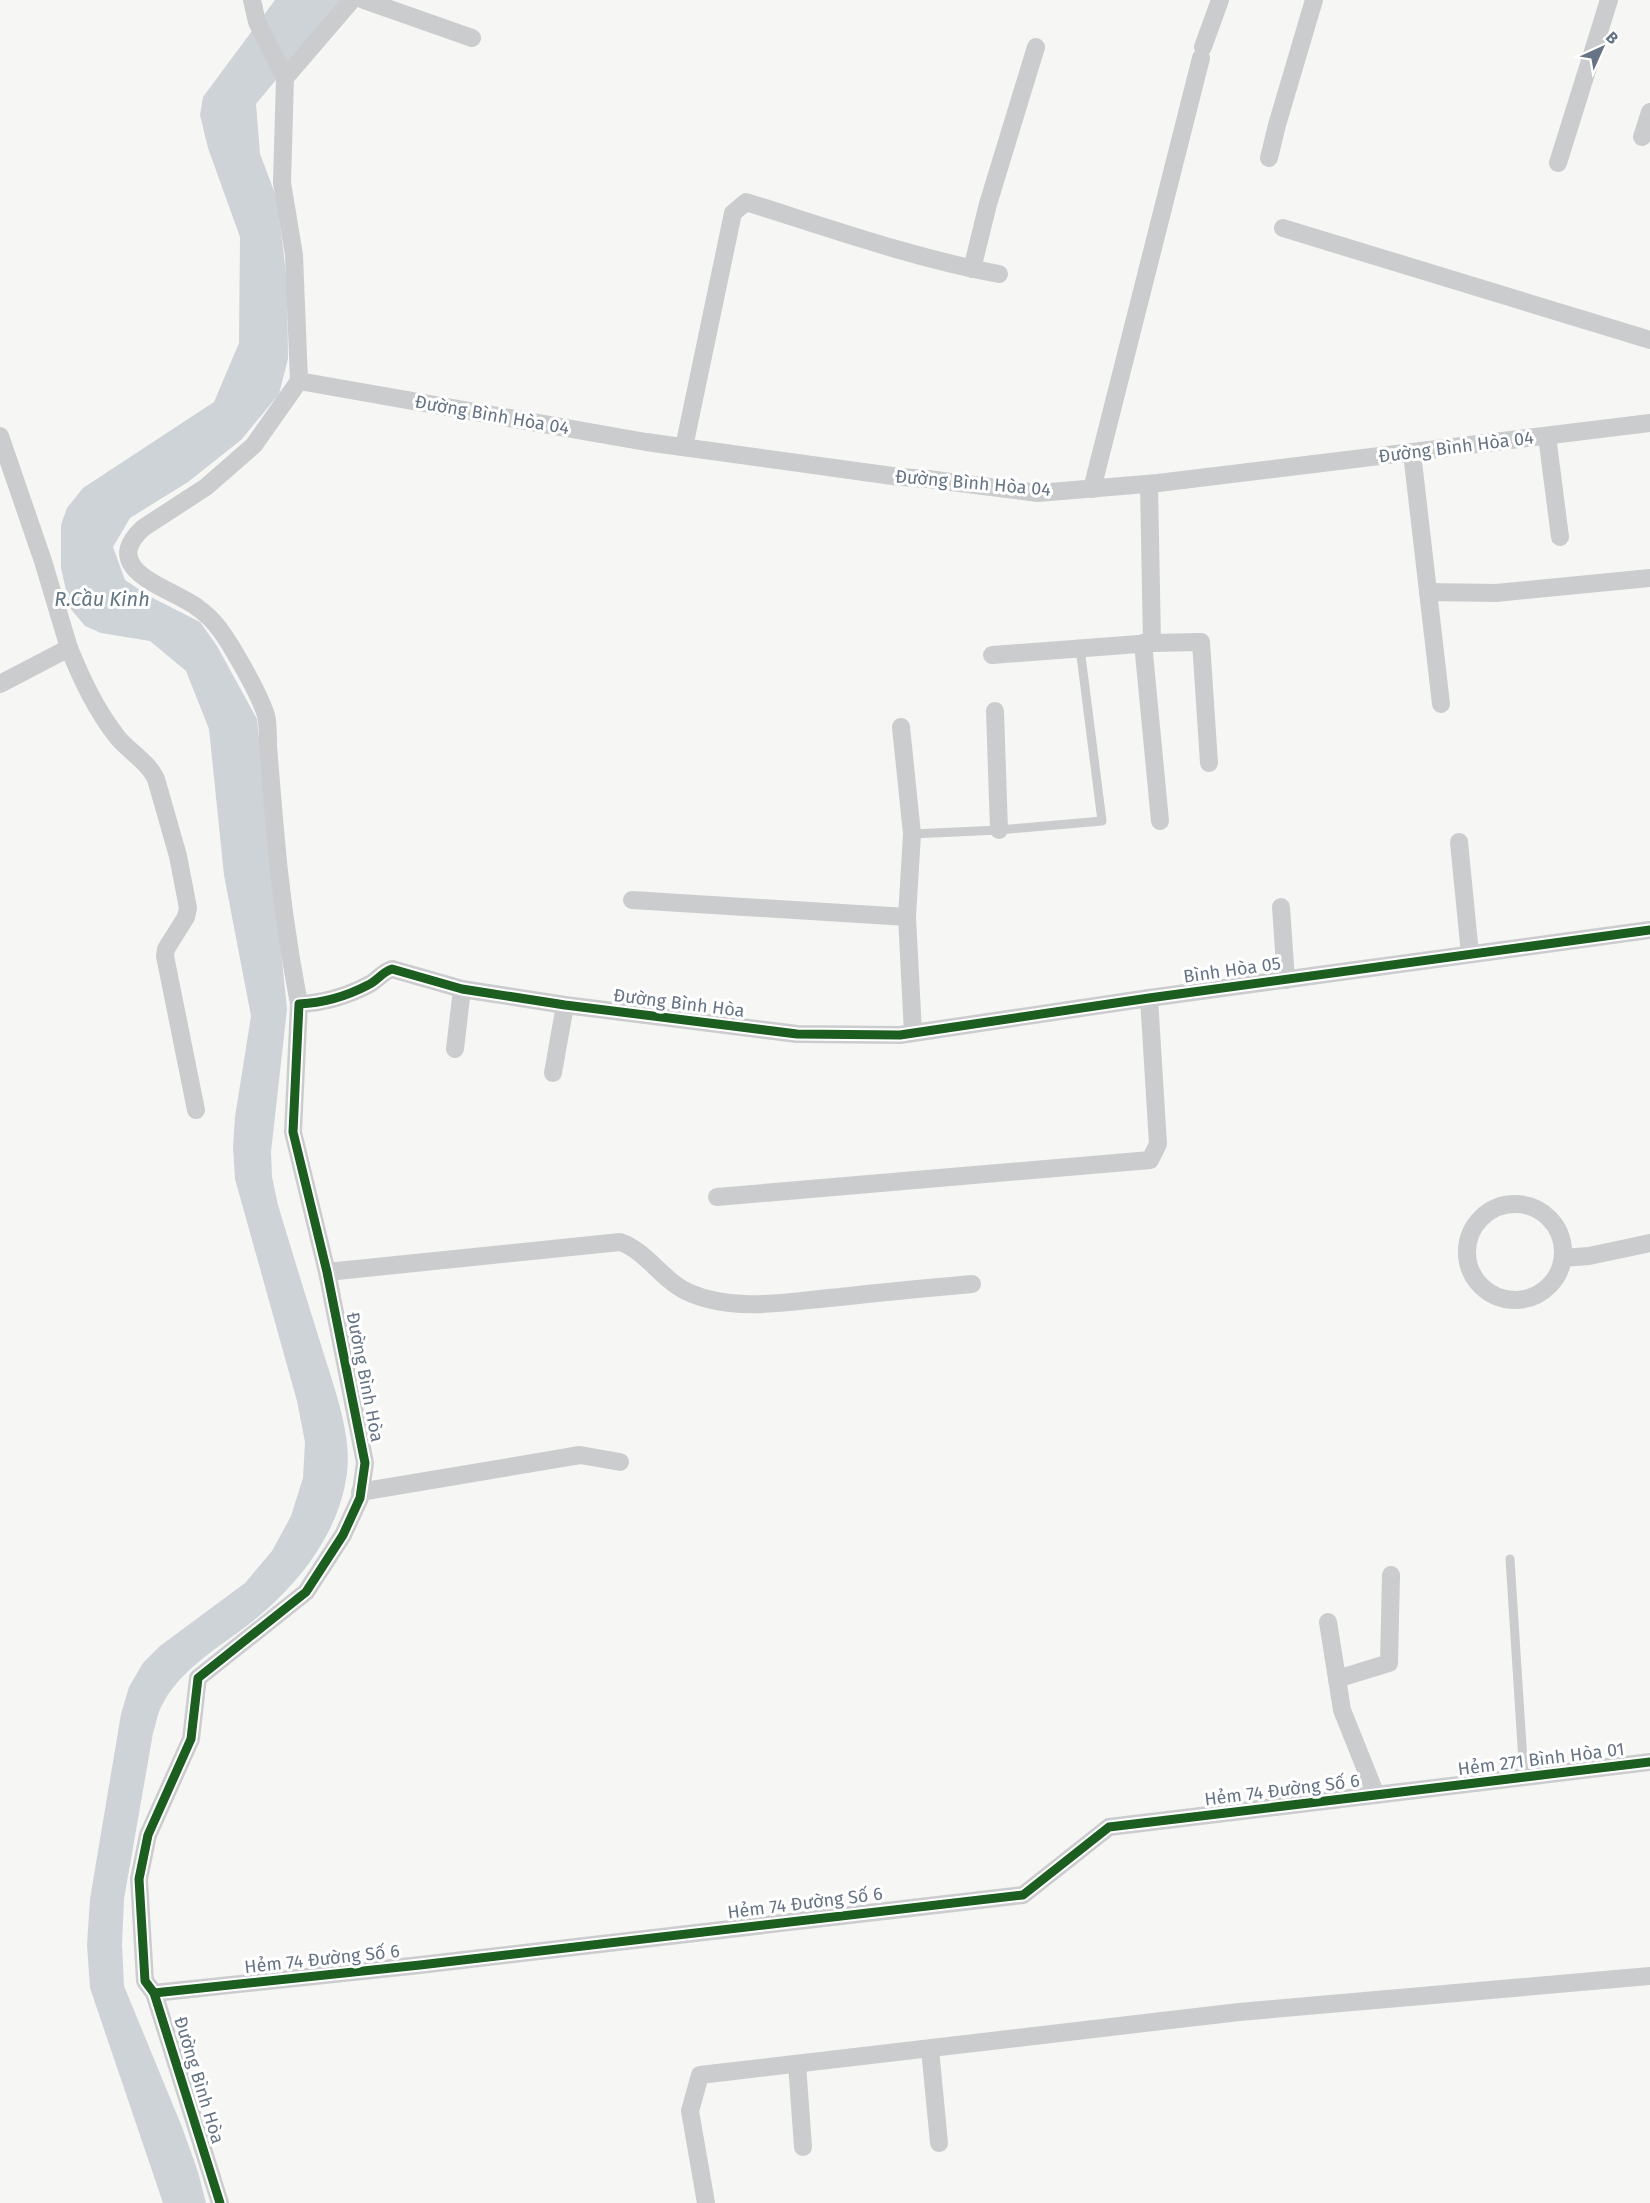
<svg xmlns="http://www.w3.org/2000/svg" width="1650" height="2203" viewBox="0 0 1650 2203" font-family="'Fira Sans',sans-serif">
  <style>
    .water { fill: #cdd3d7 }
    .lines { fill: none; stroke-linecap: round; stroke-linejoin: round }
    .service { stroke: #cbcccd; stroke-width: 9 }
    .minor { stroke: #cbcccd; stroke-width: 18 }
    .cycleway-casing { stroke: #fff; stroke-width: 13 }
    .cycleway { stroke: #1b5e20; stroke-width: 9 }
    .labels { text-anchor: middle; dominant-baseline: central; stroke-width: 6; stroke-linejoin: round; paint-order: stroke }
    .street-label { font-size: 18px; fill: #667486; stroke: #fff }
    .water-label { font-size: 20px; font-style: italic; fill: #627582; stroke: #fff }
  </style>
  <rect width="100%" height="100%" fill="#f6f6f5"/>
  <!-- water -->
  <path class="water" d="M 275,0 L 342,0 L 256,104 L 260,154 L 277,199 L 287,281 L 288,359 L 279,394 L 241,440 L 188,482 L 130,518 L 113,547 L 125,580 L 149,596 L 200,622 L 217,646 L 257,719 L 287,1009 L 271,1152 L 272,1177 L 278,1205 C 292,1252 307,1300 322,1348 C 333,1385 352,1433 347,1472 C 340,1533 297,1587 249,1624 C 218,1648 179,1670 161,1707 C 157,1715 156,1725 153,1733 L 124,1899 L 122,1944 L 124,1986 L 182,2127 L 198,2172 L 206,2203 L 163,2203 L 90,1988 L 87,1945 L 90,1899 L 121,1714 L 129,1687 L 143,1663 L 160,1646 L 245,1583 L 272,1551 L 291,1516 L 303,1478 L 305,1442 L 297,1401 L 235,1179 L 233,1147 L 235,1117 L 251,1016 L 224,875 L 209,729 L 186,671 L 150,641 L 101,633 L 85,626 L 70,608 L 61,568 L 61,525 L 67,508 L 83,488 L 214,402 L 239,343 L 240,237 L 208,148 L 200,115 L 203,97 Z"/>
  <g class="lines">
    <!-- service -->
    <g class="service">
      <polyline points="912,834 999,830 1102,821 1080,648"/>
      <polyline points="1510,1559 1524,1777"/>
    </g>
    <!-- minor -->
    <g class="minor">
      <polyline points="252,0 257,22 285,78"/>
      <polyline points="364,0 472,38"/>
      <polyline points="1203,47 1220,0"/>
      <polyline points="1642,137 1650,112"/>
      <polyline points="1269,158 1277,125 1314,0"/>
      <polyline points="1558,163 1609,0"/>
      <polyline points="1283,228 1650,340"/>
      <polyline points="972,269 988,204 1036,47"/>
      <polyline points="299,381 646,442 900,477 928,479 1038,493 1158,483 1650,423"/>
      <polyline points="0,436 43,561 69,648"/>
      <polyline points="1547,436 1560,537"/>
      <path d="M 684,447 L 733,213 L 746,202 C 829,228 913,258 999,274"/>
      <polyline points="1412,453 1441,704"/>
      <polyline points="1092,489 1201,58"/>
      <polyline points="1428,592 1496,593 1650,578"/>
      <polyline points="1143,643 1160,821"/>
      <polyline points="1152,643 1201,642 1209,763"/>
      <polyline points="992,655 1152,643 1149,484"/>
      <path d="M 0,684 L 69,648 C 82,680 96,710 118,738 C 130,752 148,762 156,779 L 178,856 L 188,908 L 186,917 L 166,949 L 165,956 L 196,1110"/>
      <polyline points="995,711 999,830"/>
      <polyline points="901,727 912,834 907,917 913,1033"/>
      <polyline points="1459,842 1470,954"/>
      <polyline points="632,900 907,917"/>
      <polyline points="1281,907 1286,980"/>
      <path d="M 299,1004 C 287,942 279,882 274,819 C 272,795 270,771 268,746 C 268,737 268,724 266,715 C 260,697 245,670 235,653 C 225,636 215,620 198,608 C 172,588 97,571 143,528 L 206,487 L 254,445 L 299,381 L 294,255 L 282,183 L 285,78 L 352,0"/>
      <polyline points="455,1049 462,989"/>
      <polyline points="553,1073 565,1005"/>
      <polyline points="717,1197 1150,1160 1158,1144 1149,998"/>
      <circle cx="1515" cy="1252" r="48"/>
      <polyline points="1563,1258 1589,1256 1650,1243"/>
      <path d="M 327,1272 L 620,1242 C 647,1251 662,1281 690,1293 C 736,1313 791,1301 840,1297 C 884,1292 928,1288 972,1284"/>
      <polyline points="360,1492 580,1455 620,1462"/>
      <polyline points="1328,1622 1342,1710 1376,1795"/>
      <polyline points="1337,1679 1389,1663 1391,1575"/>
      <polyline points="154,1993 420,1965 1023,1895 1109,1827 1650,1762"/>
      <polyline points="930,2049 939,2143"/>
      <polyline points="797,2064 803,2147"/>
      <path d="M 220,2203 L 154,1993 L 145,1981 L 139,1879 L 148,1835 L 191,1739 L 198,1678 L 306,1592 L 343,1535 L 360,1498 L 365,1463 L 327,1272 L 293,1132 L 299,1004 C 322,1003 347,996 368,985 C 377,981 382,972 392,969 L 462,989 L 565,1005 L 797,1034 L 900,1035 L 1149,998 L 1650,930"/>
      <polyline points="706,2203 690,2111 700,2075 1239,2012 1650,1976"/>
    </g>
    <!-- cycleway casing -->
    <g class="cycleway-casing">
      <g id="cycleway">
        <polyline points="154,1993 420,1965 1023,1895 1109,1827 1650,1762"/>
        <path d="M 220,2203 L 154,1993 L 145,1981 L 139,1879 L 148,1835 L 191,1739 L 198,1678 L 306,1592 L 343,1535 L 360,1498 L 365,1463 L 327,1272 L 293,1132 L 299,1004 C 322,1003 347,996 368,985 C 377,981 382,972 392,969 L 462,989 L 565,1005 L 797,1034 L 900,1035 L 1149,998 L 1650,930"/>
      </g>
    </g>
    <!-- cycleway -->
    <use href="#cycleway" class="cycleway"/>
  </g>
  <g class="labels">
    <!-- street labels -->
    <g class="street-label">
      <text transform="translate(492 415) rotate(10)">Đường Bình Hòa 04</text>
      <text transform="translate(1456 447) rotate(-7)">Đường Bình Hòa 04</text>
      <text transform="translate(973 483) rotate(5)">Đường Bình Hòa 04</text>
      <text transform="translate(1232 970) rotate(-8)">Bình Hòa 05</text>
      <text transform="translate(679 1003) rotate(7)">Đường Bình Hòa</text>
      <text transform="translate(365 1377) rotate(79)">Đường Bình Hòa</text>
      <text transform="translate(1541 1759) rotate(-7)">Hẻm 271 Bình Hòa 01</text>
      <text transform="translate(1282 1790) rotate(-7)">Hẻm 74 Đường Số 6</text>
      <text transform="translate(805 1903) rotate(-7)">Hẻm 74 Đường Số 6</text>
      <text transform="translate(322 1959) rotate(-6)">Hẻm 74 Đường Số 6</text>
      <text transform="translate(199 2080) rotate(73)">Đường Bình Hòa</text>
    </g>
    <!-- water labels -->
    <g class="water-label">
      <text x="102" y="599">R.Cầu Kinh</text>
    </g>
  </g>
  <!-- north arrow -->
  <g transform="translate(1602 48) rotate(45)" stroke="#ffffff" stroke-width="4.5" paint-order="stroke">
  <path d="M0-4.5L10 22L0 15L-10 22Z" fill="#667486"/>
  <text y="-9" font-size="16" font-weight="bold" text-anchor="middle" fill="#667486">B</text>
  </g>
</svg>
